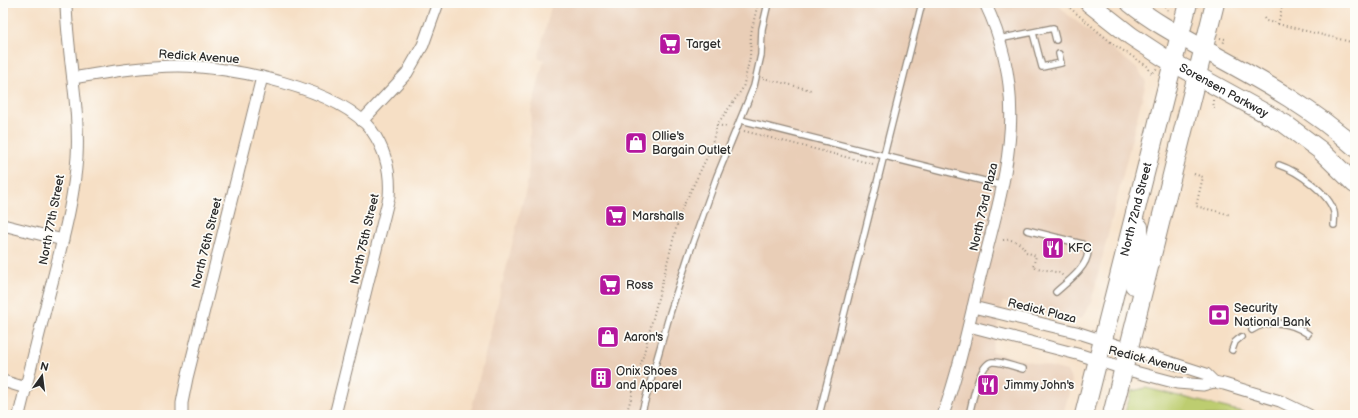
<svg xmlns="http://www.w3.org/2000/svg" width="1358" height="418" viewBox="0 0 1358 418" font-family="'Balsamiq Sans',sans-serif">
  <style>
    .built { fill: #e9ceb7 }
    .green { fill: #bdcd70; stroke: #747c4e }
    .lines { fill: none; stroke-linecap: round; stroke-linejoin: round }
    .lane-casing { stroke: #908578; stroke-width: 8 }
    .street-casing { stroke: #908578; stroke-width: 13 }
    .primary-casing { stroke: #908578; stroke-width: 20 }
    .path { stroke: #908578; stroke-width: 2; stroke-dasharray: 1 3; stroke-linecap: butt }
    .lane { stroke: #fff; stroke-width: 5.5 }
    .street { stroke: #fff; stroke-width: 11 }
    .primary { stroke: #fff; stroke-width: 18 }
    .labels { text-anchor: middle; dominant-baseline: central; stroke-width: 3.5; stroke-linejoin: round; paint-order: stroke }
    .poi-label { font-size: 12px; fill: #2b2b2b; stroke: #fdfcf7; text-anchor: start }
    .street-label { font-size: 12px; fill: #2b2b2b; stroke: #fdfcf7 }
  </style>
  <rect width="100%" height="100%" fill="#fdfcf7"/>
  <filter id="ink" filterUnits="userSpaceOnUse"><feTurbulence type="fractalNoise" baseFrequency=".025" numOctaves="2"/><feDisplacementMap in="SourceGraphic" scale="8" xChannelSelector="R" yChannelSelector="G"/><feConvolveMatrix kernelMatrix="1 2 1 2 8 2 1 2 1" color-interpolation-filters="sRGB"/></filter>
  <filter id="wash" filterUnits="userSpaceOnUse"><feTurbulence type="fractalNoise" baseFrequency=".012" numOctaves="4" result="noise"/><feDisplacementMap in="SourceGraphic" scale="16" xChannelSelector="R" yChannelSelector="G"/><feGaussianBlur stdDeviation="0.9" result="paint"/><feColorMatrix in="noise" values="0 0 0 0 0 0 0 0 0 0 0 0 0 0 0 0 0 1.4 0 .05"/><feComposite in="paint" operator="in"/></filter>
  <g filter="url(#wash)">
    <rect width="100%" height="100%" fill="#f6dfc5"/>
    <!-- built -->
    <polygon class="built" points="552,3 1057,3 1067,14 1138,69 1146,82 1091,303 1081,319 1003,302 992,352 1067,371 1072,381 1063,415 470,415 528,180 531,110 544,60 538,58"/>
    <!-- green -->
    <polygon class="green" points="1146,388 1255,415 1124,415 1132,391"/>
  </g>
  <g filter="url(#ink)">
    <g class="lines">
      <!-- lane casing -->
      <g class="lane-casing">
        <g id="lane">
          <polyline points="1033,33 1042,67 1061,63 1059,54"/>
          <polyline points="999,39 1053,28 1056,40"/>
          <polyline points="741,120 1004,186"/>
          <path d="M 1279,165 C 1297,171 1329,193 1334,212 C 1335,215 1334,221 1334,225"/>
          <path d="M 1027,230 L 1082,244 L 1088,252 C 1087,268 1067,282 1056,292"/>
          <path d="M 1252,330 C 1270,318 1292,323 1308,334"/>
          <polyline points="1232,350 1235,342 1241,337"/>
          <polyline points="641,415 670,313 689,254 717,176 754,86 761,55 762,29 768,3"/>
          <polyline points="819,415 922,3"/>
          <path d="M 969,415 C 972,403 979,364 992,362 C 1001,361 1014,367 1023,369"/>
        </g>
      </g>
      <!-- street casing -->
      <g class="street-casing">
        <g id="street">
          <path d="M 73,78 C 108,72 143,66 178,66 C 230,66 340,88 372,131 C 386,151 391,173 389,197 L 335,415"/>
          <polyline points="362,121 407,73 423,45 438,3"/>
          <polyline points="3,225 63,240"/>
          <polyline points="973,307 1076,332 1206,374 1214,382"/>
          <polyline points="969,326 1081,355 1124,369 1177,383 1203,385 1214,382 1224,384 1280,401 1309,415"/>
          <polyline points="3,381 26,388"/>
          <path d="M 19,415 C 30,370 41,325 53,279 C 63,239 74,199 77,157 C 80,105 67,55 66,3"/>
          <polyline points="182,415 182,403 187,378 262,77"/>
          <path d="M 943,415 C 959,370 969,323 980,277 C 1005,178 1032,101 985,3"/>
        </g>
      </g>
      <!-- primary casing -->
      <g class="primary-casing">
        <g id="primary">
          <path id="s1" d="M 1089,3 L 1131,36 L 1163,57 L 1285,124 L 1320,150 L 1355,184"/>
          <path d="M 1130,3 C 1157,25 1188,40 1218,57 C 1266,83 1314,110 1355,147"/>
          <polyline points="1134,285 1139,257 1139,227"/>
          <path id="s2" d="M 1084,415 L 1188,3"/>
          <polyline points="1112,415 1215,3"/>
        </g>
      </g>
      <!-- path -->
      <g class="path">
        <polyline points="1064,3 1113,44 1147,66 1152,74 1157,68"/>
        <polyline points="1163,3 1169,12"/>
        <polyline points="1264,18 1266,21 1355,43"/>
        <polyline points="1278,24 1283,3"/>
        <polyline points="1220,38 1225,39 1223,44"/>
        <polyline points="763,78 811,90"/>
        <polyline points="1213,100 1214,109"/>
        <polyline points="717,125 728,127"/>
        <polyline points="744,131 873,164"/>
        <polyline points="1194,174 1203,177 1196,206 1231,215"/>
        <path d="M 1003,240 C 1014,239 1021,242 1026,252 L 1036,256 L 1033,267 L 1060,273 L 1063,276"/>
        <polyline points="626,415 640,368 680,213 710,151 717,125 743,88 750,57 751,33 758,3"/>
      </g>
      <!-- lane -->
      <use href="#lane" class="lane"/>
      <!-- street -->
      <use href="#street" class="street"/>
      <!-- primary -->
      <use href="#primary" class="primary"/>
    </g>
  </g>
  <!-- icons -->
  <defs>
    <g id="supermarket-square" transform="scale(1.15)"><rect x="-9" y="-9" width="18" height="18" rx="4" fill="#b5179e" stroke="#fdfcf7"/><path d="M-6-5.5h2.5l.6 2H6L4.5 2H-2.5L-4.4-4H-6ZM-1.5 3.2a1.3 1.3 0 1 0 .1 0ZM3 3.2a1.3 1.3 0 1 0 .1 0Z" fill="#fff"/></g>
    <g id="shop-square" transform="scale(1.15)"><rect x="-9" y="-9" width="18" height="18" rx="4" fill="#b5179e" stroke="#fdfcf7"/><path d="M-5-2.5h2.3a2.7 3.5 0 0 1 5.4 0H5L5.5 6h-11ZM-1.5-2.5h3a1.5 2.3 0 0 0-3 0Z" fill="#fff"/></g>
    <g id="restaurant-square" transform="scale(1.15)"><rect x="-9" y="-9" width="18" height="18" rx="4" fill="#b5179e" stroke="#fdfcf7"/><path d="M-5-6h1v4h1v-4h1v4h1v-4h1v5L-1.5 .5V6h-2V.5L-5-1ZM5-6V6H3V1.5H1.5Q1.5-4 5-6Z" fill="#fff"/></g>
    <g id="bank-square" transform="scale(1.15)"><rect x="-9" y="-9" width="18" height="18" rx="4" fill="#b5179e" stroke="#fdfcf7"/><path d="M-6-4H6V4H-6ZM0-2.3a2.3 2.3 0 1 0 0 4.6a2.3 2.3 0 1 0 0-4.6Z" fill="#fff"/></g>
    <g id="building-square" transform="scale(1.15)"><rect x="-9" y="-9" width="18" height="18" rx="4" fill="#b5179e" stroke="#fdfcf7"/><path d="M-4-6H4V6H1V3H-1V6H-4ZM-2.5-4.3h1.7v1.8h-1.7ZM.8-4.3h1.7v1.8H.8ZM-2.5-1h1.7V.8h-1.7ZM.8-1h1.7V.8H.8Z" fill="#fff"/></g>
  </defs>
  <g fill-rule="evenodd">
    <use href="#supermarket-square" x="670" y="44"/>
    <use href="#shop-square" x="636" y="143"/>
    <use href="#supermarket-square" x="616" y="216"/>
    <use href="#restaurant-square" x="1053" y="248"/>
    <use href="#supermarket-square" x="610" y="285"/>
    <use href="#bank-square" x="1219" y="315"/>
    <use href="#shop-square" x="608" y="337"/>
    <use href="#building-square" x="601" y="378"/>
    <use href="#restaurant-square" x="988" y="385"/>
  </g>
  <g class="labels">
    <!-- poi labels -->
    <g class="poi-label">
      <text x="686" y="44">Target</text>
      <text x="652" y="136">Ollie's<tspan x="652" dy="14">Bargain Outlet</tspan></text>
      <text x="632" y="216">Marshalls</text>
      <text x="1068" y="248">KFC</text>
      <text x="626" y="285">Ross</text>
      <text x="1234" y="308">Security<tspan x="1234" dy="14">National Bank</tspan></text>
      <text x="624" y="337">Aaron's</text>
      <text x="616" y="371">Onix Shoes<tspan x="616" dy="14">and Apparel</tspan></text>
      <text x="1004" y="385">Jimmy John's</text>
    </g>
    <!-- street labels -->
    <g class="street-label">
      <text transform="translate(199 57) rotate(4)">Redick Avenue</text>
      <text stroke="none"><textPath href="#s1" startOffset="161">Sorensen Parkway</textPath></text>
      <text transform="translate(984 207) rotate(-77)">North 73rd Plaza</text>
      <text stroke="none"><textPath href="#s2" startOffset="212">North 72nd Street</textPath></text>
      <text transform="translate(52 220) rotate(-79)">North 77th Street</text>
      <text transform="translate(365 239) rotate(-77)">North 75th Street</text>
      <text transform="translate(207 243) rotate(-76)">North 76th Street</text>
      <text transform="translate(1042 311) rotate(14)">Redick Plaza</text>
      <text transform="translate(1148 360) rotate(14)">Redick Avenue</text>
    </g>
  </g>
  <!-- margin -->
  <rect width="1358" height="418" fill="none" stroke="#fdfcf7" stroke-width="16"/>
  <!-- north arrow -->
  <g transform="translate(42 376) rotate(14)" stroke="#fdfcf7" stroke-width="3" paint-order="stroke">
  <path d="M0-3L7 15L0 10L-7 15Z" fill="#2b2b2b"/>
  <text y="-6" font-size="11" font-weight="bold" text-anchor="middle" fill="#2b2b2b">N</text>
  </g>
</svg>
